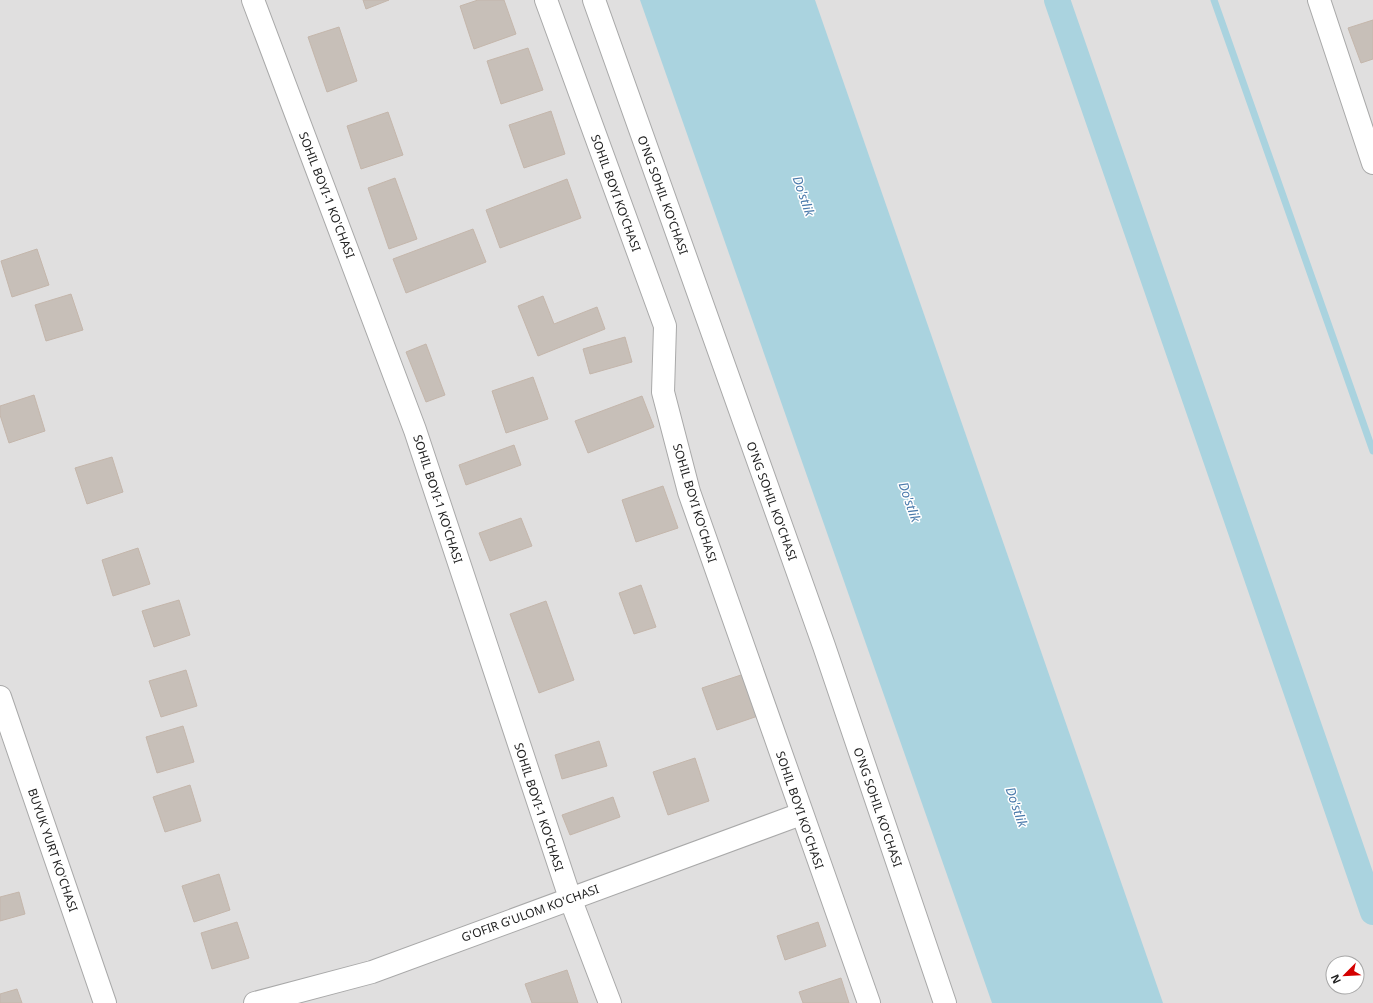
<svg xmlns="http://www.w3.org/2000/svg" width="1373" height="1003" viewBox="0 0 1373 1003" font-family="'Noto Sans',sans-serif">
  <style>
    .residential { fill: #e0dfdf; fill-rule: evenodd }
    .water { fill: #aad3df }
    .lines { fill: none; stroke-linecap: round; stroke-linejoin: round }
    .stream { stroke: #aad3df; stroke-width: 7 }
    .canal { stroke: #aad3df; stroke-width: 26 }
    .building { fill: #c7bfb8; stroke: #c4b6ab }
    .minor-casing { stroke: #a9a9a9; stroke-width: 24 }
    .minor { stroke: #fff; stroke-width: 22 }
    .labels { text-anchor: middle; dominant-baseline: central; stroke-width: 3; stroke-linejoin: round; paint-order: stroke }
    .street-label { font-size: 12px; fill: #222; stroke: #fff }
    .water-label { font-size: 13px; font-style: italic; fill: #4a7aab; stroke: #fff }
  </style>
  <rect width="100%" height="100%" fill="#f2efe9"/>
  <!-- residential -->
  <path class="residential" d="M 0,0 L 1373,0 L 1373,1003 L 0,1003 ZM 1333,963 L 1357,963 L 1357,987 L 1333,987 Z"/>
  <!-- water -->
  <polygon class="water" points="640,0 815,0 1163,1003 992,1003"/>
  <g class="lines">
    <!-- stream -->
    <polyline class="stream" points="1214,0 1373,451"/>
    <!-- canal -->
    <polyline class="canal" points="1057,0 1373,912"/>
  </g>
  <!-- building -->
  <g class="building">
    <polygon points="363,0 389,0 366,9"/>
    <polygon points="478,0 504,0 516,34 474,49 460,6"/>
    <polygon points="1373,20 1373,59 1361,63 1348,28"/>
    <polygon points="339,27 357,81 327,92 308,37"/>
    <polygon points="528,48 543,90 501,104 487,61"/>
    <polygon points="551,111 565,154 524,168 509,125"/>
    <polygon points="388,112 403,155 361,169 347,126"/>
    <polygon points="395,178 417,239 389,249 368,188"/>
    <polygon points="567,179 581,218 500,248 486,210"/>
    <polygon points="473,229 486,262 406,293 393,259"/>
    <polygon points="37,249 49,285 12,297 1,261"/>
    <polygon points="71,294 83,330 46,341 35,305"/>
    <polygon points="543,296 554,324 597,307 605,329 538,356 518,306"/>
    <polygon points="625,337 632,362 590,374 583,349"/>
    <polygon points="426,344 445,395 426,402 406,352"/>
    <polygon points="533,377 548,419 506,433 492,391"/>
    <polygon points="34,395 45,431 9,443 0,415 0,406"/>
    <polygon points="642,396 654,427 588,453 575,421"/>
    <polygon points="514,445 521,465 466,485 459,465"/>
    <polygon points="112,457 123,492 87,504 75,468"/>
    <polygon points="663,486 678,528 636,542 622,500"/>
    <polygon points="521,518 532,546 490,561 479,533"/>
    <polygon points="138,548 150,584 113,596 102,560"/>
    <polygon points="641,585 656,627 634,634 619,593"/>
    <polygon points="179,600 190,635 154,647 142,611"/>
    <polygon points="546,601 574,680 539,693 510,614"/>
    <polygon points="186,670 197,706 161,717 149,681"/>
    <polygon points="744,674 758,716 717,730 702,688"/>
    <polygon points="183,726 194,762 157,773 146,737"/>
    <polygon points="599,741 607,766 562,779 555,755"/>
    <polygon points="695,758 709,801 668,815 653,772"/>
    <polygon points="190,785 201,821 165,832 153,797"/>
    <polygon points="613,797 620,817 570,835 562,815"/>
    <polygon points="219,874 230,910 194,922 182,886"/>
    <polygon points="19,892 25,914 0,921 0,897"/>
    <polygon points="237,922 249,958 212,969 201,933"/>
    <polygon points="818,922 826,946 785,960 777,936"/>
    <polygon points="567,970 578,1003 532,1003 525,984"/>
    <polygon points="841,978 849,1003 803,1003 799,992"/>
    <polygon points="17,989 22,1003 0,1003 0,994"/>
  </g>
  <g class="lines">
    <!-- minor casing -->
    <g class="minor-casing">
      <g id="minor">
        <polyline points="253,0 415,430 570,898 610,1003"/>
        <polyline points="546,0 665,326 663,392 689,492 869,1003"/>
        <polyline points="594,0 824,646 945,1003"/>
        <polyline points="1319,0 1373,163"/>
        <polyline points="0,697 105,1003"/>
        <polyline points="255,1003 372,972 801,814"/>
      </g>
    </g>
    <!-- minor -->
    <use href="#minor" class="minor"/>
  </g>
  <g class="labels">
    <!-- street labels -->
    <g class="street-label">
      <text transform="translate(616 193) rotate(70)">SOHIL BOYI KO'CHASI</text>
      <text transform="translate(327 195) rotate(69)">SOHIL BOYI-1 KO'CHASI</text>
      <text transform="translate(663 195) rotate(70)">O'NG SOHIL KO'CHASI</text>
      <text transform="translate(438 499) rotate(72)">SOHIL BOYI-1 KO'CHASI</text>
      <text transform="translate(772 501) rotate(70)">O'NG SOHIL KO'CHASI</text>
      <text transform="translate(695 503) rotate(73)">SOHIL BOYI KO'CHASI</text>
      <text transform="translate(539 807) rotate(72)">SOHIL BOYI-1 KO'CHASI</text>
      <text transform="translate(878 807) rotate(71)">O'NG SOHIL KO'CHASI</text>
      <text transform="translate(800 810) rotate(71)">SOHIL BOYI KO'CHASI</text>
      <text transform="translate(53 850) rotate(71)">BUYUK YURT KO'CHASI</text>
      <text transform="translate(530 913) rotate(-20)">G'OFIR G'ULOM KO'CHASI</text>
    </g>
    <!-- water labels -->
    <g class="water-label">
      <text transform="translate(804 196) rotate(71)">Do'stlik</text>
      <text transform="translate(910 502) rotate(71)">Do'stlik</text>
      <text transform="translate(1017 807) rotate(71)">Do'stlik</text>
    </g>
  </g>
  <!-- north arrow -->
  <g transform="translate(1345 975) rotate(246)"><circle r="19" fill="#ffffff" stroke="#a7a7a7"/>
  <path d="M0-3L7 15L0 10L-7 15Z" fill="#d40000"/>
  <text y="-6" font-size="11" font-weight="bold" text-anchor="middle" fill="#222222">N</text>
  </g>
</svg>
